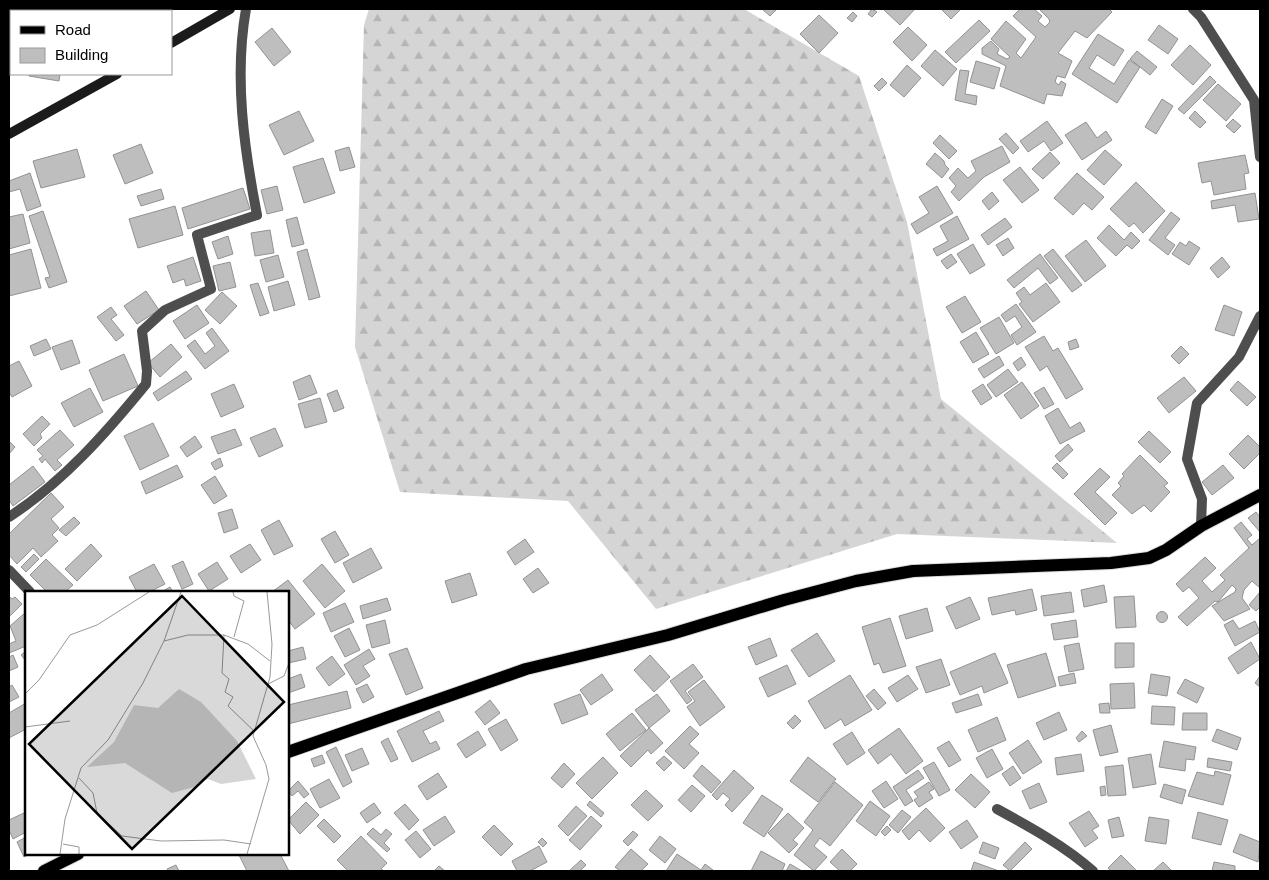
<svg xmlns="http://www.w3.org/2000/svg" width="1269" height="880" viewBox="0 0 1269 880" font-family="Helvetica,sans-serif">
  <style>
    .forest { fill: url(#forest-firs) }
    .building { fill: #bebebe; stroke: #929292 }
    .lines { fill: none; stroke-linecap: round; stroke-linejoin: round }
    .primary-casing { stroke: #dbdbdb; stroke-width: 14 }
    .street { stroke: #4e4e4e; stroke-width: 10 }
    .secondary { stroke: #1b1b1b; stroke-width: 10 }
    .primary { stroke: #000; stroke-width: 12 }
    .inset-road { fill: none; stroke: #999; stroke-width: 1 }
    .view { fill: #000; fill-opacity: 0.15; stroke: #000; stroke-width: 2.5 }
    .inset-edge { fill: none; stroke: #000; stroke-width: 2.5 }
  </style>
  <defs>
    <pattern id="forest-firs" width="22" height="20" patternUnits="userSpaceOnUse" patternTransform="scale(1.25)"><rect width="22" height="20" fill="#d5d5d5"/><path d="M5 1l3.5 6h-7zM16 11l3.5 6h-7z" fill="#b5b5b5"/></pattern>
  </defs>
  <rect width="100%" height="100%" fill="#fff"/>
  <!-- forest -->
  <polygon class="forest" points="369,9 744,9 859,76 907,222 941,399 1117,543 897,534 656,609 568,501 400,492 355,347 364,25"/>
  <!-- building -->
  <g class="building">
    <polygon points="45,9 59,9 65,11 44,11"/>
    <polygon points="81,9 108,9 107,11 80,11"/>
    <polygon points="762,9 777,9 770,16"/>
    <polygon points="872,9 877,12 872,17 868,14"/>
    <polygon points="883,9 915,9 900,25"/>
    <polygon points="941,9 961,9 951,19"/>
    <polygon points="1020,9 1034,9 1042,16 1038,21 1045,27 1050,22 1049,19 1039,9 1109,9 1112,12 1087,38 1075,31 1058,53 1072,61 1065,78 1057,76 1055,82 1059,85 1061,81 1066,84 1062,96 1047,94 1044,104 1000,86 1006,66 982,54 982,48 991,41 999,49 997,54 1007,59 1010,57 991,39 1006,21 1026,39 1016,53 1021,58 1036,37 1013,16"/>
    <polygon points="853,12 857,16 852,22 847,18"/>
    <polygon points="819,15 838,33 819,53 800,34"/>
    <polygon points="979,20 990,31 956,63 945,52"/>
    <polygon points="1159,25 1178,39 1168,54 1148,40"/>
    <polygon points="908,27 927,45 912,61 893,42"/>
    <polygon points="272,28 291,52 274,66 255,42"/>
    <polygon points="1098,34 1124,50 1114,66 1097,55 1089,68 1114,84 1129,60 1140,67 1117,103 1072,74"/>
    <polygon points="9,39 11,40 11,50 9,49"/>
    <polygon points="1190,45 1211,65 1193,85 1171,65"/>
    <polygon points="935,50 957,69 943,86 921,66"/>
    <polygon points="1137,51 1157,67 1150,75 1130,59"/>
    <polygon points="9,52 11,53 10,73 9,73"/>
    <polygon points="976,61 1000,68 994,89 970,82"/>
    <polygon points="907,65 921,78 904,97 890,85"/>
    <polygon points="960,70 969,71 965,94 977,96 976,105 955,100"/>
    <polygon points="29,74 60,74 59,81 29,76"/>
    <polygon points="1210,76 1216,82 1184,114 1178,109"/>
    <polygon points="882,78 887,83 879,91 874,86"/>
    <polygon points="1218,84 1241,104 1226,121 1203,100"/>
    <polygon points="1162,99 1173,106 1156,134 1145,127"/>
    <polygon points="299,111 314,141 284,155 269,125"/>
    <polygon points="1195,111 1206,122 1200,128 1189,118"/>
    <polygon points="1233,119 1241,126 1234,133 1226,126"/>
    <polygon points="1047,121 1063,143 1051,151 1044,141 1028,152 1020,141"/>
    <polygon points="1086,122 1097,138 1106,131 1112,140 1082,160 1065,135"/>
    <polygon points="1006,133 1019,148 1013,154 999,139"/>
    <polygon points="940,135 957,151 949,159 933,143"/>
    <polygon points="141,144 153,173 125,184 113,155"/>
    <polygon points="1002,146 1010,162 984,177 959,201 951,192 956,186 949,178 958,168 968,178 976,171 971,161"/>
    <polygon points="349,147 355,167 340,171 335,151"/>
    <polygon points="77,149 85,177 41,188 33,161"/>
    <polygon points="1105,150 1122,165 1104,185 1087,170"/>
    <polygon points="1050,152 1060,163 1043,179 1032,169"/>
    <polygon points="935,153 944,161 945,165 949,169 942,178 926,164"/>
    <polygon points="1245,155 1249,173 1244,174 1246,189 1214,195 1211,181 1202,183 1198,163"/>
    <polygon points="323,158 335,193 304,203 293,167"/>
    <polygon points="1020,167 1039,190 1022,203 1003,180"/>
    <polygon points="30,173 41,206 27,211 20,189 9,192 9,181"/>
    <polygon points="1077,173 1104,197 1092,210 1084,203 1073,215 1054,198"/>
    <polygon points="1136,182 1165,211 1143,233 1134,223 1129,227 1110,209"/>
    <polygon points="277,186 283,210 267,214 261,190"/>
    <polygon points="937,186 953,213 917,234 911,224 929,213 919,197"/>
    <polygon points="243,188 250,209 188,229 182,208"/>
    <polygon points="161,189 164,199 141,206 137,196"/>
    <polygon points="992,192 999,201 989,210 982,201"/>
    <polygon points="1255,193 1259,219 1238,222 1235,205 1212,209 1211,201"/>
    <polygon points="175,206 183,235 138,248 129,219"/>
    <polygon points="43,211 67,282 49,288 45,278 50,277 29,216"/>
    <polygon points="1171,212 1180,219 1165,238 1175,245 1168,255 1149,240"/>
    <polygon points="23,214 30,243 9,249 9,217"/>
    <polygon points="957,216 969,239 937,256 933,249 948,241 940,226"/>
    <polygon points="297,217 304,244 292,247 286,220"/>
    <polygon points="1005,218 1012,227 988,245 981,235"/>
    <polygon points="1109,225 1124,240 1131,232 1140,241 1132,249 1127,245 1116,256 1097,238"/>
    <polygon points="270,230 274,253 255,256 251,233"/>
    <polygon points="228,236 233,254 218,259 212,242"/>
    <polygon points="1008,238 1014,248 1003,256 996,245"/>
    <polygon points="1086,240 1106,266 1085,282 1065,256"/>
    <polygon points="1189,241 1200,248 1189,265 1172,254 1180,242 1186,246"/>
    <polygon points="973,244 985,265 970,274 957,254"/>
    <polygon points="31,249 41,288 9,296 9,255"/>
    <polygon points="307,249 320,297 309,300 297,252"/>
    <polygon points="1053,249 1082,285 1072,292 1044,256"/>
    <polygon points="951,254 957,262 947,269 941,261"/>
    <polygon points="1040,254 1058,278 1050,284 1038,268 1014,288 1007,280"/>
    <polygon points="278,255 284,277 266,282 260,260"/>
    <polygon points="193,257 201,281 186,286 184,279 173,283 167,266"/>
    <polygon points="1222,257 1230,267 1218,278 1210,268"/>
    <polygon points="230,262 236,287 219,291 213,266"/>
    <polygon points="288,281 295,305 274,311 268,287"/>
    <polygon points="258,283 269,313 260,316 250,285"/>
    <polygon points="1046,283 1060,302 1033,322 1019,304 1022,302 1016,293 1024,287 1030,295"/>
    <polygon points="146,291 159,310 137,324 124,306"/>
    <polygon points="222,292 237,306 220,324 205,310"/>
    <polygon points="965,296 981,322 962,333 946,307"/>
    <polygon points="1016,304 1036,332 1017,345 1011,335 1022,327 1015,316 1006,322 1001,315"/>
    <polygon points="197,305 209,323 185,339 173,321"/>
    <polygon points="1224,305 1242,312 1234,336 1215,330"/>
    <polygon points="111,307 117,315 111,319 124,335 116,341 97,317"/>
    <polygon points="999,317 1014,343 996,354 980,328"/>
    <polygon points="212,328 229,351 205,369 187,346 195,340 205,354 215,346 206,333"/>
    <polygon points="976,332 989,354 973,363 960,342"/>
    <polygon points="1044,336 1053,351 1058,348 1083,389 1066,399 1047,366 1040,371 1025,347"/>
    <polygon points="46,339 51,349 34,356 30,346"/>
    <polygon points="1076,339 1079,347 1070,350 1068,342"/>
    <polygon points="72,340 80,363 61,370 52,347"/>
    <polygon points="171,344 182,357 160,377 148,363"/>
    <polygon points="1181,346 1189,354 1179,364 1171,356"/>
    <polygon points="124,354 138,386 103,401 89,370"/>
    <polygon points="999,356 1004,365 984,378 978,369"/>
    <polygon points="1021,357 1026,365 1018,371 1013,363"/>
    <polygon points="19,361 32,386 12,397 9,392 9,366"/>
    <polygon points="1008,369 1018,382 996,397 987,385"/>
    <polygon points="186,371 192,379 158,401 153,393"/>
    <polygon points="310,375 317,393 299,400 293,382"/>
    <polygon points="1184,377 1196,391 1169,413 1157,398"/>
    <polygon points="1238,381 1256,397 1247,406 1230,390"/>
    <polygon points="1022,382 1039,406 1021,419 1004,395"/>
    <polygon points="234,384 244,407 221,417 211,394"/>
    <polygon points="983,384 992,398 981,405 972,391"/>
    <polygon points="1044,387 1054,404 1044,409 1034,393"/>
    <polygon points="90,388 103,412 74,427 61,403"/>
    <polygon points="337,390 344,408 334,412 327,394"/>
    <polygon points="320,398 327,422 305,428 298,404"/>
    <polygon points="1058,408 1070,428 1080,422 1085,431 1060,444 1045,416"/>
    <polygon points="42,416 50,424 40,434 42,438 34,446 23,434"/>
    <polygon points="153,423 169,456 140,470 124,436"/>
    <polygon points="275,428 283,446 259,457 250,438"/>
    <polygon points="235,429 242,445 218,454 211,437"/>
    <polygon points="60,430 74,445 57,460 62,465 55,471 45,459 42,463 39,459 43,456 37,450"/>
    <polygon points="1149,431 1171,452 1160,463 1138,442"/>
    <polygon points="1248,435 1260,447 1260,453 1244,469 1229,454"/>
    <polygon points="195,436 202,447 187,457 180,447"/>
    <polygon points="9,441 15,447 9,454"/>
    <polygon points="1068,444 1073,450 1060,462 1055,456"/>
    <polygon points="1140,455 1168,483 1164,486 1170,492 1151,512 1144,505 1132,514 1112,495 1121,486 1118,483 1124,476 1122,474"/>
    <polygon points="220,458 223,466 215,470 211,463"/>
    <polygon points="1057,463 1068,474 1063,479 1052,468"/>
    <polygon points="177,465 183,477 146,494 141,482"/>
    <polygon points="1223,465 1234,478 1212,495 1202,482"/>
    <polygon points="33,466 45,482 13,506 9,500 9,485"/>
    <polygon points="1100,468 1110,477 1095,492 1117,513 1105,525 1074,494"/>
    <polygon points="215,476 227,496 214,504 201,485"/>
    <polygon points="51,493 64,507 51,519 59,528 52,535 58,541 41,557 33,548 17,564 9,555 9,534"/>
    <polygon points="232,509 238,528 224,533 218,513"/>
    <polygon points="1256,512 1260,517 1260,532 1248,518"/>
    <polygon points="74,517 80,523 66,536 59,530"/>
    <polygon points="279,520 293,546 274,555 261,530"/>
    <polygon points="1241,522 1252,535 1247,539 1252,545 1260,538 1260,588 1252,581 1244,590 1242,598 1250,609 1224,621 1212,606 1235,592 1236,589 1232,585 1218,602 1215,601 1187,626 1178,617 1199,598 1189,587 1183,592 1176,584 1205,557 1216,568 1202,581 1212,592 1225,580 1220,575 1249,548 1234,528"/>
    <polygon points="335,531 349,555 335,563 321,539"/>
    <polygon points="525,539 534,552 515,565 507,552"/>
    <polygon points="91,544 102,556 77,581 65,569"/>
    <polygon points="250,544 261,560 241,573 230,556"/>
    <polygon points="371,548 382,568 353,583 343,563"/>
    <polygon points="34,554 39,559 26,572 21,567"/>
    <polygon points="46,559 73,585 65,592 47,592 30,575"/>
    <polygon points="183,561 193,584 182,589 172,566"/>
    <polygon points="217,562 228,579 209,591 198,574"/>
    <polygon points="154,564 165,584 149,592 137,592 129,577"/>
    <polygon points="322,564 345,591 325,608 303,581"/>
    <polygon points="538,568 549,583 533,593 523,579"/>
    <polygon points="470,573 477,595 452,603 445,581"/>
    <polygon points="288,580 315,614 295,629 288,620 288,592 272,592"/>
    <polygon points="1104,585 1107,602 1084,607 1081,590"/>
    <polygon points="170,587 173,592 161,592"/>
    <polygon points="1032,589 1037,610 1016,615 1015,610 992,615 988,598"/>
    <polygon points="1071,592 1074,612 1044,616 1041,596"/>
    <polygon points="1260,592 1260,607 1256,611 1249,605"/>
    <polygon points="9,596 12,599 15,597 22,604 9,617"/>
    <polygon points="1134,596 1136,627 1116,628 1114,597"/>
    <polygon points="970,597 980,619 956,629 946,607"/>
    <polygon points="387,598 391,610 363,619 360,606"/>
    <polygon points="345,603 354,622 331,632 323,613"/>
    <polygon points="927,608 933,631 906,639 899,616"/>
    <circle cx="1162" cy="617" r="5.5"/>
    <polygon points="26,612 26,646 9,653 9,644 16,641 10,626"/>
    <polygon points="890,618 906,666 883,673 879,663 874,665 862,627"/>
    <polygon points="385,620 390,643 372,648 366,625"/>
    <polygon points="1076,620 1078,637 1054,640 1051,624"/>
    <polygon points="1233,620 1239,629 1255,621 1260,632 1235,646 1224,625"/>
    <polygon points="349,628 360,650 345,657 334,636"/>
    <polygon points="817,633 835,661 809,677 791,650"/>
    <polygon points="770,638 777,656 756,665 748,647"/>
    <polygon points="1251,642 1260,659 1238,674 1228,658"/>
    <polygon points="1079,643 1084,669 1069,672 1064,646"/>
    <polygon points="1115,643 1134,643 1134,667 1115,668"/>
    <polygon points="303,647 306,659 288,663 288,651"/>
    <polygon points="407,648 423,688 406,695 389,654"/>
    <polygon points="369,649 375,659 363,666 370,676 356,685 344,665"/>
    <polygon points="26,651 26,661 21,655"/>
    <polygon points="995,653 1008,683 984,693 982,686 960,695 950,672"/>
    <polygon points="1046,653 1056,686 1018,698 1007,665"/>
    <polygon points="13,655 18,667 9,671 9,657"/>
    <polygon points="650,655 670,677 654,692 634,670"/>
    <polygon points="332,656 345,674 329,686 316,668"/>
    <polygon points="941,659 950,685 926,693 916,667"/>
    <polygon points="693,664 703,677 685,691 692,700 687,704 670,681"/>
    <polygon points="787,665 796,684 768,697 759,678"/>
    <polygon points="1074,673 1076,683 1060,686 1058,677"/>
    <polygon points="301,674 305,687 288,693 288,679"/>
    <polygon points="602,674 613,690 591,705 580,690"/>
    <polygon points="1151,674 1170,677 1167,696 1148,693"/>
    <polygon points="850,675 872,710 845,726 841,719 825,729 808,701"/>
    <polygon points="908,675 918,689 897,702 888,688"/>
    <polygon points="1260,676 1260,687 1255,683"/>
    <polygon points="1185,679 1204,688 1197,703 1177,693"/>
    <polygon points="704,680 725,707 700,726 687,707 695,701 688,692"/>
    <polygon points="1134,683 1135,708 1111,709 1110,684"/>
    <polygon points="367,684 374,697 363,703 356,689"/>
    <polygon points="12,685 19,697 9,702 9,687"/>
    <polygon points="874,689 886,703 878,710 866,696"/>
    <polygon points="347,691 351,708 288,724 288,705"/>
    <polygon points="580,694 588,714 562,724 554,704"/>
    <polygon points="657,694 670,711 649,728 635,710"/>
    <polygon points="978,694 982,705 956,713 952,703"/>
    <polygon points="490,700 500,713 485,725 475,712"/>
    <polygon points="26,703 26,729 9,738 9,713"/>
    <polygon points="1109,703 1110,713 1100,713 1099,704"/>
    <polygon points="1152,706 1175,707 1174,725 1151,724"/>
    <polygon points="439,711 444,721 423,731 430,744 436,741 440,749 412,762 397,731"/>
    <polygon points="1059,712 1067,730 1044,740 1036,723"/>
    <polygon points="632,713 646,730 620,751 606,734"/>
    <polygon points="1183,713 1207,713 1207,730 1182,730"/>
    <polygon points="795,715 801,721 793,729 787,723"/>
    <polygon points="997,717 1006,740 978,752 968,730"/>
    <polygon points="506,719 518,740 501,751 488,729"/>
    <polygon points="1111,725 1118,752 1100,756 1093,730"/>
    <polygon points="690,726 699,734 689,744 699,753 684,769 665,751"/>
    <polygon points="649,728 663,743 651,754 648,750 631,767 620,756"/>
    <polygon points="899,728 923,761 906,774 891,754 878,764 868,750"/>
    <polygon points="1217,729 1241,738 1237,750 1212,741"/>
    <polygon points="478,731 486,745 466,758 457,744"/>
    <polygon points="1082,731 1087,736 1079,742 1076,738"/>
    <polygon points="852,732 865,753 847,765 833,744"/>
    <polygon points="388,738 398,759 391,762 381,742"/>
    <polygon points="1028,740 1042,762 1023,774 1009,753"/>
    <polygon points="949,741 961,760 949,767 937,748"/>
    <polygon points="1164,741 1196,747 1194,760 1186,759 1185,771 1159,767"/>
    <polygon points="336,747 352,782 343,787 326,752"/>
    <polygon points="362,748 369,764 352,771 345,755"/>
    <polygon points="992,749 1003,769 987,778 976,758"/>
    <polygon points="1081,754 1084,771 1057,775 1055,758"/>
    <polygon points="1151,754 1156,784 1133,788 1128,758"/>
    <polygon points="322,755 325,763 314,767 311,759"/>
    <polygon points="664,756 672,763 664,771 656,763"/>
    <polygon points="603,757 618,773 592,799 576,783"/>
    <polygon points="808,757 836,779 818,802 790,781"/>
    <polygon points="1208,758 1232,762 1230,771 1207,767"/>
    <polygon points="934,762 950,790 939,796 923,768"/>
    <polygon points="564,763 575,774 562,788 551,778"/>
    <polygon points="702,765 721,782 711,793 693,776"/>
    <polygon points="1123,765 1126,795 1108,796 1105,767"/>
    <polygon points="1013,766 1021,778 1010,786 1002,774"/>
    <polygon points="734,770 754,788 732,812 725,805 730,799 723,793 717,800 712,795"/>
    <polygon points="918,770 924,778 906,790 913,801 905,806 893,787"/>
    <polygon points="1215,771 1231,775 1223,805 1188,796 1197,772 1214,776"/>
    <polygon points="438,773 447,787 427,800 418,786"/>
    <polygon points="971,774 990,792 975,808 955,790"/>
    <polygon points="329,779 340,798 320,808 310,789"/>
    <polygon points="298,781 309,794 304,798 298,791 292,796 288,791"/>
    <polygon points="886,781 898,799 884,808 872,791"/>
    <polygon points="835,782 863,805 830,846 820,838 814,846 827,857 814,871 794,855 813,830 804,822"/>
    <polygon points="929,782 934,789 929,792 933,798 919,807 914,800 918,797 914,792"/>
    <polygon points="1039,783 1047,802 1030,809 1022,791"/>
    <polygon points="1164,784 1186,790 1182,804 1160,797"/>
    <polygon points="692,785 705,796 691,812 678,800"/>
    <polygon points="1105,786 1106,795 1101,796 1100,787"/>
    <polygon points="646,790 663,806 648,821 631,805"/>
    <polygon points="762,795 783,809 764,837 743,823"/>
    <polygon points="590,801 604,813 601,817 587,805"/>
    <polygon points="870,801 890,816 876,836 856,821"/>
    <polygon points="306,802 319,815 300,834 288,820"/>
    <polygon points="374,803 381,813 367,823 360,813"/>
    <polygon points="405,804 419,820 409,830 394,813"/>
    <polygon points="576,806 587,816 568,836 558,826"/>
    <polygon points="926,808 945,828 930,842 919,830 909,840 902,831"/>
    <polygon points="902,810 911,817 898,833 889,825"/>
    <polygon points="1089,811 1099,826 1092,830 1098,838 1085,847 1069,823"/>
    <polygon points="26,812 26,832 13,839 9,830 9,820"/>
    <polygon points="1198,812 1228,820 1221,845 1192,838"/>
    <polygon points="788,813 804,828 793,840 798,844 789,853 768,833"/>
    <polygon points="445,816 455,832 434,846 423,830"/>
    <polygon points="591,816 602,826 580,850 569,840"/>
    <polygon points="1119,817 1124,836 1112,838 1108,820"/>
    <polygon points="1149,817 1169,820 1166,844 1145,841"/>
    <polygon points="324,819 341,836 334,843 317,826"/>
    <polygon points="967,820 978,837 961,849 949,832"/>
    <polygon points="494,825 513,844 501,856 482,837"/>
    <polygon points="887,826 891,830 885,836 881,832"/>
    <polygon points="373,828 381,835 386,829 392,834 384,843 390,849 387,852 367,834"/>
    <polygon points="416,831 431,849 420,858 405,840"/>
    <polygon points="633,831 638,835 628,846 623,841"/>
    <polygon points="1240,834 1260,842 1258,862 1233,852"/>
    <polygon points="361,836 387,863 381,869 384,871 348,871 337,860"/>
    <polygon points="660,836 676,849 665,863 649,850"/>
    <polygon points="26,837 26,854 30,854 24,857 17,842"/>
    <polygon points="542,838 547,843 543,847 538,842"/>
    <polygon points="983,842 999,848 995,859 979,853"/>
    <polygon points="1025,842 1032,849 1010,871 1003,865"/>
    <polygon points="539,846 547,862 530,871 517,871 512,861"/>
    <polygon points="631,849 648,864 641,871 620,871 615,867"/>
    <polygon points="842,849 857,864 850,871 840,871 830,862"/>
    <polygon points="761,851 785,864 782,871 751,871"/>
    <polygon points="241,854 280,854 289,871 247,871 239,855"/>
    <polygon points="677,854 701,870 705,864 713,870 712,871 666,871"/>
    <polygon points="1121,855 1137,871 1111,871 1108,868"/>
    <polygon points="581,860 586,865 580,871 569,871"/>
    <polygon points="974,862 999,871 971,871"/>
    <polygon points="1163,862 1172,871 1153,871"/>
    <polygon points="1214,862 1235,866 1235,871 1212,871"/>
    <polygon points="790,864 802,871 786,871"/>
    <polygon points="176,865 179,871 168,871 167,869"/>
    <polygon points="439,866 445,871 434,871"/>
  </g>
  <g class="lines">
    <!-- primary casing -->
    <g class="primary-casing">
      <g id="primary">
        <polyline points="288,752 526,669 668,635 784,600 856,581 913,571 1111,563 1149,558 1166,550 1201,526 1260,495"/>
        <polyline points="44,871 78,854"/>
      </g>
    </g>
    <!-- street -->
    <g class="street">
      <polyline points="1193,9 1201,17 1254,100 1260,157"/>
      <path d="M 9,517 C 63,482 106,433 146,384 L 147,371 L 142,331 L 165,310 L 211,289 L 197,235 L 257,215 C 244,148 234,77 246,9"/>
      <polyline points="1201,526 1202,499 1187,459 1197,403 1239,357 1260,316"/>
      <polyline points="9,570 30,592"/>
      <path d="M 997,809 C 1030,827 1065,846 1093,871"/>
    </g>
    <!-- secondary -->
    <g class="secondary">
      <polyline points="171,43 230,9"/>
      <polyline points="9,134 117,74"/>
    </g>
    <!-- primary -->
    <use href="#primary" class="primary"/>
  </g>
  <!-- overview -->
  <g transform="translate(25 591)">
    <rect width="264" height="264" fill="#fff"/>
    <path d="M 154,98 L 176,111 L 212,150 L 231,188 L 196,193 L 183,188 L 169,196 L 147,202 L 100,172 L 62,176 L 89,151 L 109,114 L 133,117 Z" fill="#d5d5d5"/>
    <path class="inset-road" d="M 208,1 L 209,5 L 219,10 L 209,46M 199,44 L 197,82 L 204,88 L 200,101 L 208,106 L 203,115 L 229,140M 139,50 L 163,44 L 199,44 L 223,53 L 245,70M 243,93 L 259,85 L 264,72M 0,103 L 14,89 L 45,44 L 72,34 L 124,1M 0,136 L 45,130M 54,187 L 68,202 L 72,222 L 97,245 L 136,250 L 199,249 L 226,253M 38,253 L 54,256 L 54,263M 35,263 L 40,228 L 56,177 L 83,149 L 118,92 L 139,50 L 156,1M 222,263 L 244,188 L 241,174 L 228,145 L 245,86 L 247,53 L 242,1"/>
    <path class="view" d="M 157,5 L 259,111 L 107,258 L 4,153 Z"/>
    <rect width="264" height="264" class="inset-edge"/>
  </g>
  <!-- border -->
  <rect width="1269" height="880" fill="none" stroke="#000000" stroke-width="20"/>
  <!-- legend -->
  <rect x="10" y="10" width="162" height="65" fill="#ffffff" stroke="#999999"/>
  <rect x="20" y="26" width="25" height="8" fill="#000000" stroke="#999999"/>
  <text x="55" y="35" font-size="15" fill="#000000">Road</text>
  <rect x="20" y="48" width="25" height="15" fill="#bebebe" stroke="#999999"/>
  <text x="55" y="60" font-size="15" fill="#000000">Building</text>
</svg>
